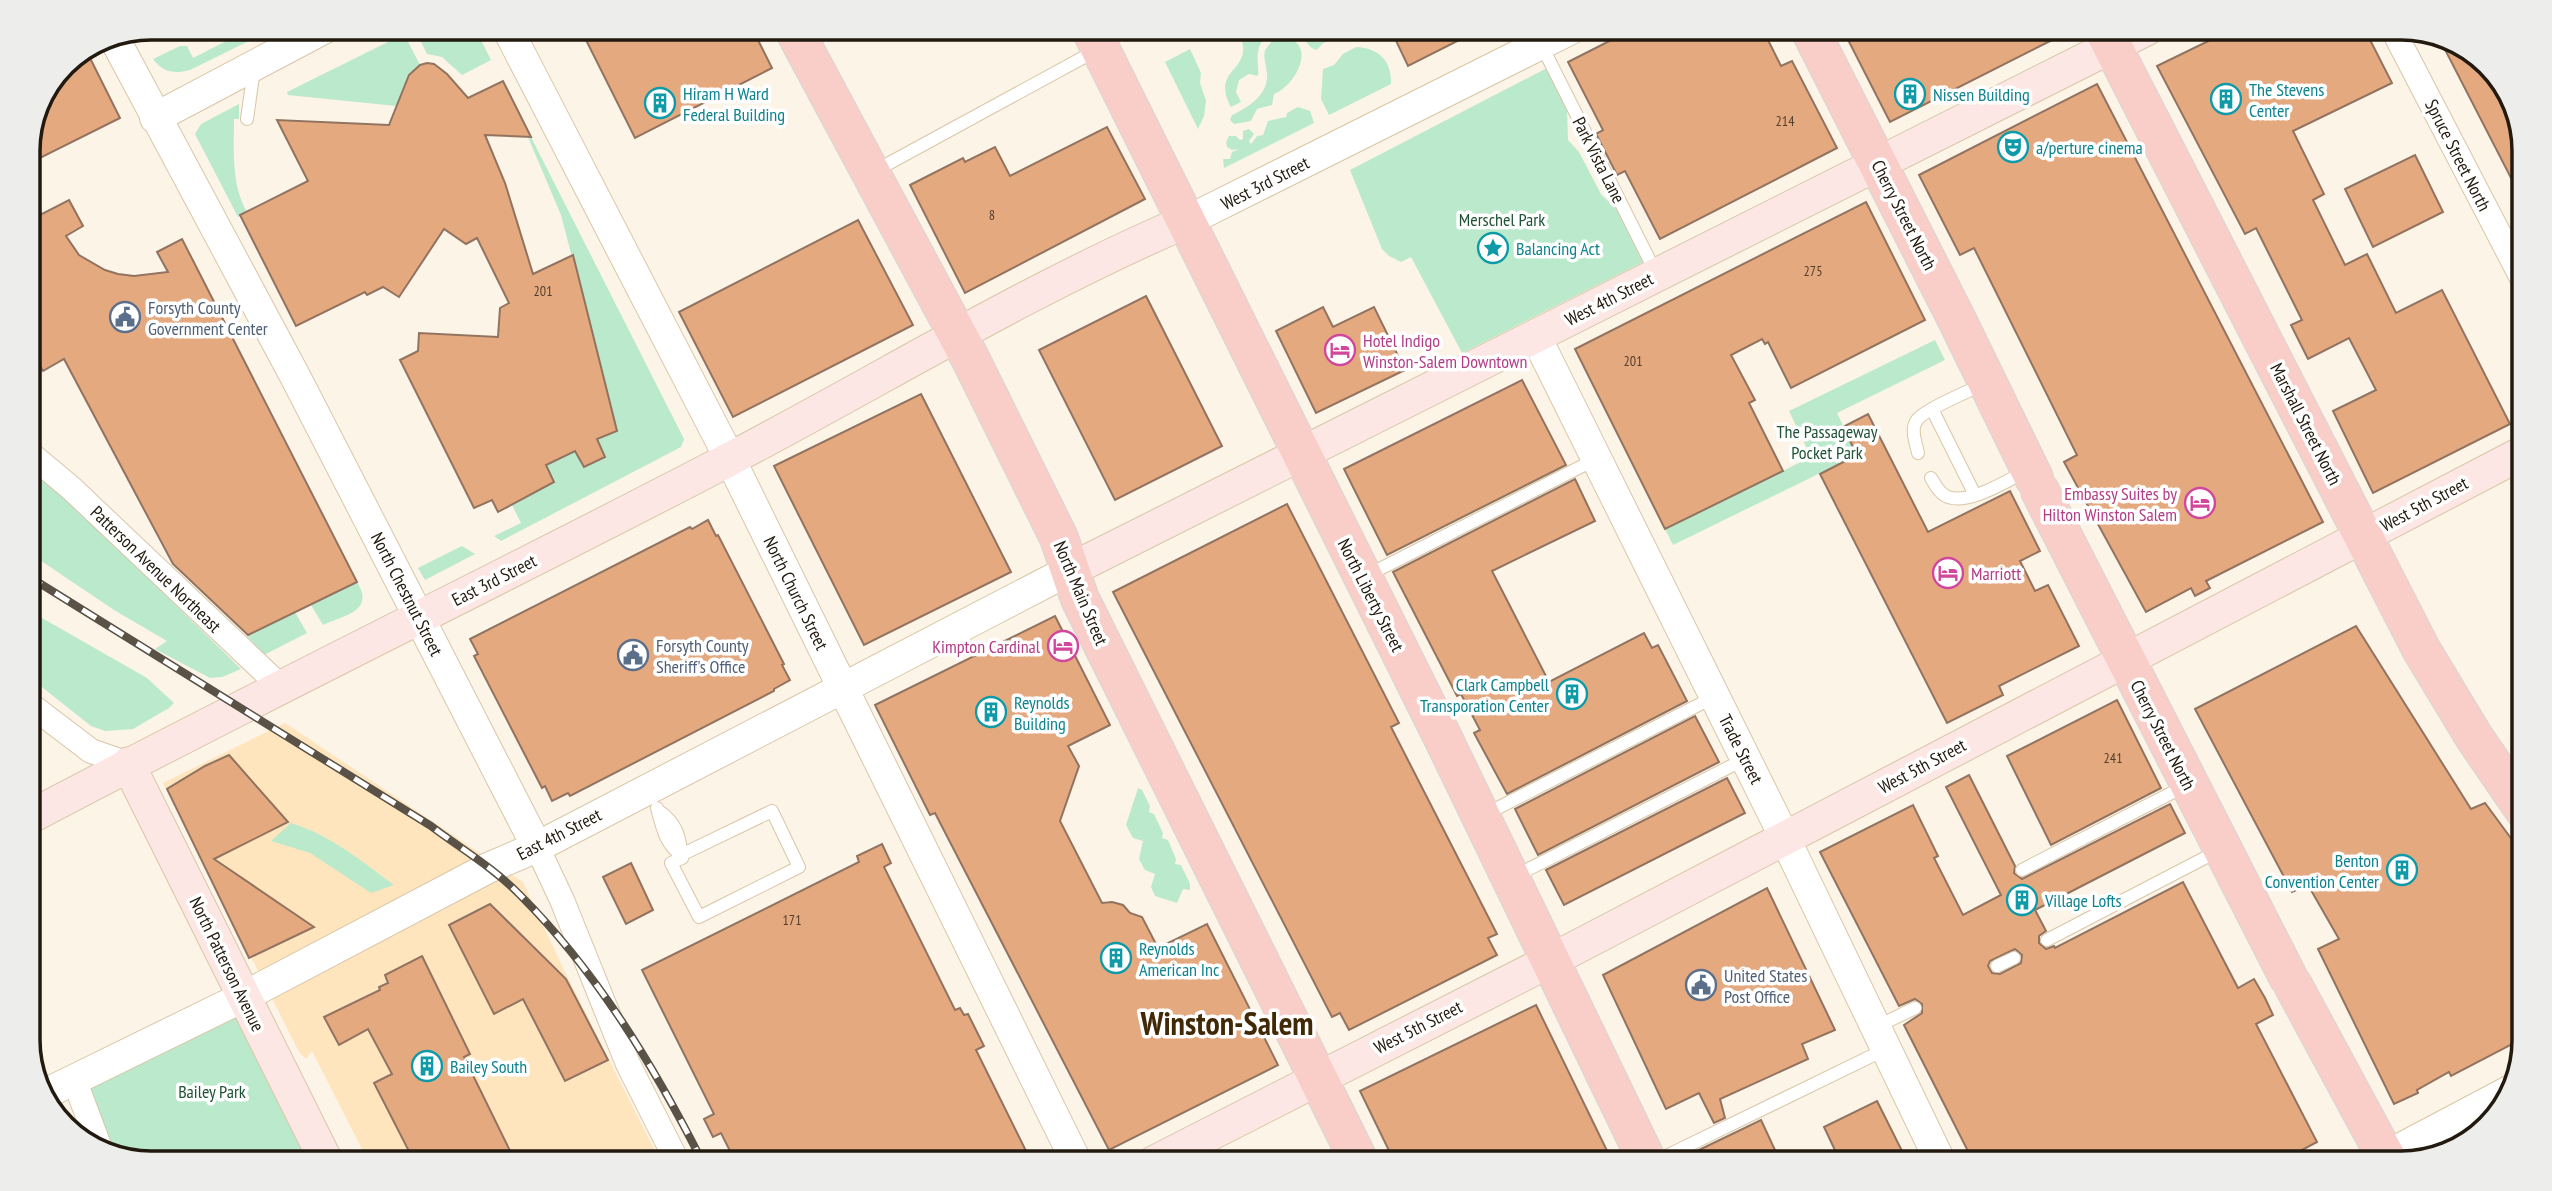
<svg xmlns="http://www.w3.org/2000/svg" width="2552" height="1191" viewBox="0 0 2552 1191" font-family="'PT Sans Narrow',sans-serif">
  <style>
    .built { fill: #fee5be }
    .green { fill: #bbe9cc }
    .building { fill: #e5a980; stroke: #917360; stroke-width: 2; fill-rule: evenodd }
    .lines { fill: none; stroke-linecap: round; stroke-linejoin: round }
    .service-casing { stroke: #d9c6a7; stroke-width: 14 }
    .minor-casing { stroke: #d9c6a7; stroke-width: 26 }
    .tertiary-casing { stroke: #d9c6a7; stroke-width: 32 }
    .secondary-casing { stroke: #d9c6a7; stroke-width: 35 }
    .primary-casing { stroke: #d7d6d4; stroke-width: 40 }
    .service { stroke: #fff; stroke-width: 12 }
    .minor { stroke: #fff; stroke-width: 24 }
    .tertiary { stroke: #fff; stroke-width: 30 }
    .secondary { stroke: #fce7e4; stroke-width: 33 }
    .primary { stroke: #f9cec8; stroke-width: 38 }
    .rail-casing { stroke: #5a5247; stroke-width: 8 }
    .rail { stroke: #fff; stroke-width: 5; stroke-dasharray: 16; stroke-linecap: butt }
    .labels { text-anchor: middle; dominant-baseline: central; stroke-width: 7; stroke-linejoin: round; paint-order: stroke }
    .number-label { font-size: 14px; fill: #533e2b }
    .culture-label { font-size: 18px; fill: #0d838f; stroke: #fff; text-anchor: start }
    .street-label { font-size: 18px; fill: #221a0f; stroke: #fff }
    .park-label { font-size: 18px; fill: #1f5237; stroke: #fff }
    .service-label { font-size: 18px; fill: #4e5e75; stroke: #fff; text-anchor: start }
    .hotel-label { font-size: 18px; fill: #b23c85; stroke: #fff; text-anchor: start }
    .town-label { font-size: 32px; font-weight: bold; fill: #422906; stroke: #fff }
    .rim { fill: none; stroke: #221a0f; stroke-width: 3.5 }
  </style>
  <rect width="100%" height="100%" fill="#fcf4e7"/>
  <!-- built -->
  <polygon class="built" points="285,723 523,882 563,968 661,1163 369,1163 312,1051 306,1059 299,1052 163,783"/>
  <!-- green -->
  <g class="green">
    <path d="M 252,28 L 275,28 L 190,70 C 175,74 163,73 153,59 L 180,46 L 187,46 L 193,58 Z"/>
    <polygon points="414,28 475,28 491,60 462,75 442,57 427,54"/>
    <path d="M 1261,28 L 1349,28 L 1338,38 L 1323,43 L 1317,50 C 1308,48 1307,41 1301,35 C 1287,24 1264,30 1259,48 C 1256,57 1259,66 1258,76 L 1249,74 L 1239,80 L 1236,92 L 1241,102 L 1231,107 C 1210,68 1253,72 1241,38 Z"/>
    <polygon points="404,34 420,65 407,80 396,106 288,95 287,92"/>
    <path d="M 1282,37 C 1319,41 1296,86 1274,94 L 1272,105 L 1257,109 L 1251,121 L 1234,124 L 1230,120 L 1232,115 C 1249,107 1269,94 1267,73 C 1266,64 1263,58 1265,50 L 1272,41 Z"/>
    <path d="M 1356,47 C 1379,48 1392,61 1391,84 L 1329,115 L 1321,99 L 1323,69 L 1334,65 L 1343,54 Z"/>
    <polygon points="1190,49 1201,73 1200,83 1206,101 1204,116 1198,129 1165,62"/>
    <polygon points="1547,68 1567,110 1568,140 1579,152 1601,194 1618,211 1643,262 1462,353 1411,257 1401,262 1389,256 1382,249 1350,170"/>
    <path d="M 239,104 L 239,119 L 234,119 C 234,150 231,184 247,212 L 238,217 L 195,134 L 201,124 Z"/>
    <polygon points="1298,107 1310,111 1314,123 1224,168 1223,159 1230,159 1232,152 1239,149 1232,150 1227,147 1226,142 1229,136 1236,136 1240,140 1243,139 1243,131 1249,129 1254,134 1249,141 1251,144 1257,136 1263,135 1268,121 1286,117 1287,113"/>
    <polygon points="528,137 531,137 684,439 681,447 501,541 494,536 521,523 512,505 554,482 546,465 617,430 561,215"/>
    <polygon points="1935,340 1945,360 1837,413 1857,455 1673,545 1665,529 1811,457 1789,411"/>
    <polygon points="28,467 63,495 241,669 222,677 210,678 155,649 167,641 114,610 28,552"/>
    <polygon points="462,546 475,554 425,580 418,568"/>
    <path d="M 357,582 C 375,611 345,615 323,625 L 311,605 Z"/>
    <polygon points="28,610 147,678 174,703 169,708 133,729 105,731 91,726 28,676"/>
    <polygon points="295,612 307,633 264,655 247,636"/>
    <polygon points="1138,788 1142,790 1150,806 1149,812 1154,814 1163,833 1162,838 1168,840 1176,859 1175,864 1181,865 1190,884 1190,890 1183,889 1177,903 1155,896 1151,887 1155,874 1145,870 1139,859 1143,841 1133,838 1126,825"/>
    <path d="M 291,823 C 330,835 362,861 394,885 L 371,893 L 310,853 L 271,841 Z"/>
    <polygon points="243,997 327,1163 151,1163 104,1153 74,1079"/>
  </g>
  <!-- building -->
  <g class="building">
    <polygon points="580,28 752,28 772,68 635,138"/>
    <polygon points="1390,28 1483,28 1408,66"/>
    <polygon points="1635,28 1762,28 1781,66 1792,61 1837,148 1660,239 1625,171 1617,175 1596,134 1603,130 1568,62"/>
    <polygon points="1842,28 2076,28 1890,122"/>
    <polygon points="2235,28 2364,28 2392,83 2293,131 2324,194 2313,200 2345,265 2367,254 2396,313 2442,290 2510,424 2373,493 2333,411 2376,390 2349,338 2308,359 2291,325 2302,320 2256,228 2245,234 2157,66"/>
    <polygon points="2438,36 2448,38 2503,82 2524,144 2524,171 2511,178"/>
    <polygon points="86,50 120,118 28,164 28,144 64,64"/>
    <polygon points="427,63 434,64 447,74 468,98 503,81 531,137 485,135 505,183 533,274 573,255 617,431 597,439 605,457 584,467 575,451 546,465 554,482 498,512 492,500 474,508 400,360 418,351 419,333 498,337 500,308 509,303 477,238 466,244 444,229 399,297 383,287 367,295 365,292 296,326 240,215 308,181 277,120 389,125 409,75 420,65"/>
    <polygon points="2097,84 2323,522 2206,581 2210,588 2195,596 2191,588 2146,612 2064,462 2077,455 1974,248 1960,255 1919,175"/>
    <polygon points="1107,127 1145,199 965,293 910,185 963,158 965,162 995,147 1010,176"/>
    <polygon points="2415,155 2443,212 2373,247 2345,189"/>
    <polygon points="69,200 83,226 66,236 79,255 105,270 118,274 134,276 168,272 157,252 182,239 357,582 248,635 173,564 64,359 43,371 36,359 28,363 28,221"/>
    <polygon points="1866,202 1925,320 1791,388 1768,342 1765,344 1762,339 1731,355 1755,400 1749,403 1783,471 1665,529 1575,349"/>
    <polygon points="858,220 913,325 733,417 679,312"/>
    <polygon points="1146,296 1222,446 1115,500 1039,350"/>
    <polygon points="1323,307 1333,327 1374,307 1405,370 1316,413 1276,331"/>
    <polygon points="1522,380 1566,465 1387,555 1344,469"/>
    <polygon points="921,394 1011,572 864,645 774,466"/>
    <polygon points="1868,414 1928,532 2010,491 2040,551 2020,561 2035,591 2048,585 2079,646 1999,686 2003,695 1947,723 1820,474 1857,455 1843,427"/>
    <polygon points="1575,479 1595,521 1492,571 1549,682 1644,633 1652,648 1658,645 1687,701 1507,794 1474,733 1480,730 1461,694 1457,696 1393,572"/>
    <polygon points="1287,504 1399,723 1391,727 1497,934 1488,938 1497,955 1349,1030 1340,1013 1332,1017 1113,592"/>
    <polygon points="708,520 716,536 718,535 784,664 782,665 790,680 774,689 774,691 570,796 568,793 552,801 545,786 542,788 474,656 478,654 470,639 690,527 692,529"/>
    <polygon points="1055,616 1110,725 1068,746 1079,766 1060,821 1102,903 1112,902 1123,905 1130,913 1142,917 1158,948 1207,924 1278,1065 1109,1150 935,813 930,815 875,705"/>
    <polygon points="2356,626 2471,809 2485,803 2524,856 2524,1038 2451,1076 2449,1072 2417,1090 2418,1093 2394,1104 2318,949 2339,939 2308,885 2292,892 2195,709"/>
    <polygon points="2117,700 2161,788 2051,845 2007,756"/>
    <polygon points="1695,716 1719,762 1538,855 1515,809"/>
    <polygon points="229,755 288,822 214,859 314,927 249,958 167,789 205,766"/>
    <path d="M 1969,775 L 2015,866 L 2014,873 L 2022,879 L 2170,804 L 2185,833 L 2035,910 L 2046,931 L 2039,936 L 2039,943 L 2046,949 L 2054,946 L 2055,948 L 2183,882 L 2238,988 L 2254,979 L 2265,998 L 2273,1015 L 2256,1024 L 2317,1142 L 2277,1163 L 2118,1163 L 2113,1154 L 2096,1163 L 1974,1163 L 1904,1025 L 1922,1013 L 1922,1004 L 1915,999 L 1899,1006 L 1820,852 L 1913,805 L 1938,856 L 1934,858 L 1963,915 L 2001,895 L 1946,787 ZM 2015,949 L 2022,955 L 2021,963 L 2000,974 L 1992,973 L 1988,966 L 1990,961 Z"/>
    <polygon points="1727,778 1745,813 1564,905 1546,870"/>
    <polygon points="882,844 891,863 884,867 955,1010 960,1008 964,1015 968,1014 984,1046 976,1050 1032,1163 736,1163 721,1133 713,1137 704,1119 714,1114 642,970 859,862 857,856"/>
    <polygon points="631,863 653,910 626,924 603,877"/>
    <polygon points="1767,888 1835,1030 1802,1044 1808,1059 1720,1099 1725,1118 1714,1123 1699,1093 1666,1109 1603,975"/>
    <polygon points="490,904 566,979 608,1060 565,1081 523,999 494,1014 449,925"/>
    <polygon points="422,956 470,1054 464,1057 516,1163 415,1163 374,1083 392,1074 368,1029 339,1045 324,1017 380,990 379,987 388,983 385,975"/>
    <polygon points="1536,1005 1613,1163 1395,1163 1360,1091"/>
    <polygon points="1877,1101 1908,1163 1841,1163 1824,1127"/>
    <polygon points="1761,1120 1781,1163 1672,1163"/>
  </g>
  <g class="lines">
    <!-- service casing -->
    <g class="service-casing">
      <g id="service">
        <polyline points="1541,44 1657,275"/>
        <polyline points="247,119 254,69"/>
        <polyline points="873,172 1097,50"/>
        <polyline points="1932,409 1975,495"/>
        <path d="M 1918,453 C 1916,443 1910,429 1917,420 C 1925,409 1970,391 1983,384"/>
        <path d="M 1931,478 C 1934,483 1938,491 1944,495 C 1964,508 2007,481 2026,471"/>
        <polyline points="1366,576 1596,459"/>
        <path d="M 657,808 C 662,826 665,844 681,855"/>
        <path d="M 659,811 C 677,823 680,838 682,858 L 671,863 L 699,917 L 799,867 L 772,811 L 681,855"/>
        <polyline points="1484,815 1714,697"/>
        <polyline points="2022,870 2185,786"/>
        <polyline points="1515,876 1745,759"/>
        <polyline points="2047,940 2218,851"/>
        <polyline points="1997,966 2014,958"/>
        <polyline points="1876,1027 1915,1008"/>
        <polyline points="1652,1163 1886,1049"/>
      </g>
    </g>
    <!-- minor casing -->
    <g class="minor-casing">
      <g id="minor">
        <polyline points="2392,28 2524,282"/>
        <polyline points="28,452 71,488 281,687"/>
        <polyline points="28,703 91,751 128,764"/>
        <polyline points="537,847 562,900 628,1064 678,1163"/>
        <polyline points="74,1079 101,1151"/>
      </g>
    </g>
    <!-- tertiary casing -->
    <g class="tertiary-casing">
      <g id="tertiary">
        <polyline points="507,28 730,459 1077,1163"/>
        <polyline points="113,36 296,378 537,847"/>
        <polyline points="155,118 325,28"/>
        <polyline points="1187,221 1573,28"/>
        <polyline points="1536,337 1776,820 1941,1163"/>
        <polyline points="45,1094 243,997 488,868 537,847 1070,570"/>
        <polyline points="2373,1163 2513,1089"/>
      </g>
    </g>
    <!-- secondary casing -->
    <g class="secondary-casing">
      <g id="secondary">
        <polyline points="1070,570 2148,28"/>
        <polyline points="128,764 327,1163"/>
        <path d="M 28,818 C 260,695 496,581 728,460 C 881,380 1028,289 1187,221"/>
        <polyline points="1153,1163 1575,948 2524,452"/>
      </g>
    </g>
    <!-- primary casing -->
    <g class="primary-casing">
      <g id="primary">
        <polyline points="793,28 971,360 1059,538 1080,599 1360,1163"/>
        <polyline points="1090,28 1443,738 1648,1163"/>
        <polyline points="1809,28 1957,320 2034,478"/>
        <polyline points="2103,28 2421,649 2474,737 2524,810"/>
        <polyline points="2040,491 2288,977"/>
        <polyline points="2293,985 2389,1163"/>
      </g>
    </g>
    <!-- service -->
    <use href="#service" class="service"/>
    <!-- minor -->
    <use href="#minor" class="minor"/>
    <!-- tertiary -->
    <use href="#tertiary" class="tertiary"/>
    <!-- secondary -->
    <use href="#secondary" class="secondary"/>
    <!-- primary -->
    <use href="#primary" class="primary"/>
    <!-- rail casing -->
    <g class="rail-casing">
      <path id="rail" d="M 28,576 L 431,826 C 460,848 494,868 520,895 C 597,972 654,1066 703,1163"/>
    </g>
    <!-- rail -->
    <use href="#rail" class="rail"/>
  </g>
  <!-- icons -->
  <defs>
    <g id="building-ring" transform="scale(1.575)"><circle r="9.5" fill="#fff" stroke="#0f9aa8" stroke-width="1.5"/><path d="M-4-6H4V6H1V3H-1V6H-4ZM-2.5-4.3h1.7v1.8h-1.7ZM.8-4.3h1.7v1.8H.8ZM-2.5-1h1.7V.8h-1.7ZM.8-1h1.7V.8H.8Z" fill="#0f9aa8"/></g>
    <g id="theatre-ring" transform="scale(1.575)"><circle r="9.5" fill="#fff" stroke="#0f9aa8" stroke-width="1.5"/><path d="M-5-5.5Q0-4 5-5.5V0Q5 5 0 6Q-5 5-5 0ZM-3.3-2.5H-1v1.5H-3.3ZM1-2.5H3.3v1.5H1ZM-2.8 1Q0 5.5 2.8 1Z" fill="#0f9aa8"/></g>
    <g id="sight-ring" transform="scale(1.575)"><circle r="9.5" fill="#fff" stroke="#0f9aa8" stroke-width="1.5"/><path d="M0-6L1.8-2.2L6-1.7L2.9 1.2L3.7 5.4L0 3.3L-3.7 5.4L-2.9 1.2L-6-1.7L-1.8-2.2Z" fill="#0f9aa8"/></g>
    <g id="civic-ring" transform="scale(1.575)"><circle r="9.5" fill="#fff" stroke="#5c6f8a" stroke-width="1.5"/><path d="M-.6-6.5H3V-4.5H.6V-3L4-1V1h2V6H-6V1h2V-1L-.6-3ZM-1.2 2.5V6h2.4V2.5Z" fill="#5c6f8a"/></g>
    <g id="hotel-ring" transform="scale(1.575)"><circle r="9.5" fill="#fff" stroke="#d1479c" stroke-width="1.5"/><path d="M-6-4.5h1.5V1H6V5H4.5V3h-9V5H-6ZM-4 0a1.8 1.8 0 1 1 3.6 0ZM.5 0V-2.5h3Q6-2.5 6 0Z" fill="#d1479c"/></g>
  </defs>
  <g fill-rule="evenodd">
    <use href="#building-ring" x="1910" y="94"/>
    <use href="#building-ring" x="2226" y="99"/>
    <use href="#building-ring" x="660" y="103"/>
    <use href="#theatre-ring" x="2013" y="147"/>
    <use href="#sight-ring" x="1493" y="248"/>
    <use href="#civic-ring" x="125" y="317"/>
    <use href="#hotel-ring" x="1340" y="350"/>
    <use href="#hotel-ring" x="2200" y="503"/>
    <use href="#hotel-ring" x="1948" y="573"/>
    <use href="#hotel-ring" x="1063" y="646"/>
    <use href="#civic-ring" x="633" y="655"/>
    <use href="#building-ring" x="1572" y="694"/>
    <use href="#building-ring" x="991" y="712"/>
    <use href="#building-ring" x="2402" y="870"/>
    <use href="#building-ring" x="2022" y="900"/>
    <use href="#building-ring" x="1116" y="958"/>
    <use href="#civic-ring" x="1701" y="985"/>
    <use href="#building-ring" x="427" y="1066"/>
  </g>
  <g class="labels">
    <!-- number labels -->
    <g class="number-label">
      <text x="1785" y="121">214</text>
      <text x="992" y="215">8</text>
      <text x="1813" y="271">275</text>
      <text x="543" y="291">201</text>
      <text x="1633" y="361">201</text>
      <text x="2113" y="758">241</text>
      <text x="792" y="920">171</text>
    </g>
    <!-- culture labels -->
    <g class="culture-label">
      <text x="2249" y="89">The Stevens<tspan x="2249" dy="21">Center</tspan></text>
      <text x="683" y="93">Hiram H Ward<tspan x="683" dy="21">Federal Building</tspan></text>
      <text x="1933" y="94">Nissen Building</text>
      <text x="2036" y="147">a/perture cinema</text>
      <text x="1516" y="248">Balancing Act</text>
      <text x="1549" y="684" text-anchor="end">Clark Campbell<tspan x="1549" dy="21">Transporation Center</tspan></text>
      <text x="1014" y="702">Reynolds<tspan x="1014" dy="21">Building</tspan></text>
      <text x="2379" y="860" text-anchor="end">Benton<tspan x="2379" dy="21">Convention Center</tspan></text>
      <text x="2045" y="900">Village Lofts</text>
      <text x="1139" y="948">Reynolds<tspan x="1139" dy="21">American Inc</tspan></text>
      <text x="450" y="1066">Bailey South</text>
    </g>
    <!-- street labels -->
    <g class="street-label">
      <text transform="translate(2458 155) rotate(63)">Spruce Street North</text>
      <text transform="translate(1599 160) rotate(63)">Park Vista Lane</text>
      <text transform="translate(1265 183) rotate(-27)">West 3rd Street</text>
      <text transform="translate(1904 215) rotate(63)">Cherry Street North</text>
      <text transform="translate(1609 299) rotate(-27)">West 4th Street</text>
      <text transform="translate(2306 424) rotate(63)">Marshall Street North</text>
      <text transform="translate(2424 504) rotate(-28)">West 5th Street</text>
      <text transform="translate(156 569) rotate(44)">Patterson Avenue Northeast</text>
      <text transform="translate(494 580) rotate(-27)">East 3rd Street</text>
      <text transform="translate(796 593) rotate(64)">North Church Street</text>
      <text transform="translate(1081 593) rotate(67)">North Main Street</text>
      <text transform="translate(407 594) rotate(63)">North Chestnut Street</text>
      <text transform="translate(1371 595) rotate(63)">North Liberty Street</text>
      <text transform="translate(2163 735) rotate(63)">Cherry Street North</text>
      <text transform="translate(1741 749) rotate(63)">Trade Street</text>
      <text transform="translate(1922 766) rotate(-28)">West 5th Street</text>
      <text transform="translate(559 834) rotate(-27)">East 4th Street</text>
      <text transform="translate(227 964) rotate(64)">North Patterson Avenue</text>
      <text transform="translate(1418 1027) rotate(-27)">West 5th Street</text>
    </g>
    <!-- park labels -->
    <g class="park-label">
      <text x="1502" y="219">Merschel Park</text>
      <text x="1827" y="431">The Passageway<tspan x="1827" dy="21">Pocket Park</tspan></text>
      <text x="212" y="1091">Bailey Park</text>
    </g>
    <!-- service labels -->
    <g class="service-label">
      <text x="148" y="307">Forsyth County<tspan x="148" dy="21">Government Center</tspan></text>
      <text x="656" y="645">Forsyth County<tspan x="656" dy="21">Sheriff's Office</tspan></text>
      <text x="1724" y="975">United States<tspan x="1724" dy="21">Post Office</tspan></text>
    </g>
    <!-- hotel labels -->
    <g class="hotel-label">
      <text x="1363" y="340">Hotel Indigo<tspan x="1363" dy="21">Winston-Salem Downtown</tspan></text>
      <text x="2177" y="493" text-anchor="end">Embassy Suites by<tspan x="2177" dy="21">Hilton Winston Salem</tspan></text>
      <text x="1971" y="573">Marriott</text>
      <text x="1040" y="646" text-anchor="end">Kimpton Cardinal</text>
    </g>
    <!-- town labels -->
    <g class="town-label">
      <text x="1227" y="1023">Winston-Salem</text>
    </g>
  </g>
  <!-- crop -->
  <path d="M0 0H2552V1191H0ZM151 40H2401A111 111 0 0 1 2512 151V1040A111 111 0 0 1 2401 1151H151A111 111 0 0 1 40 1040V151A111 111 0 0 1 151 40Z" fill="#ededec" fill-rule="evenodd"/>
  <path class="rim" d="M151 40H2401A111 111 0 0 1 2512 151V1040A111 111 0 0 1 2401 1151H151A111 111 0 0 1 40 1040V151A111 111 0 0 1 151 40Z"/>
</svg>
